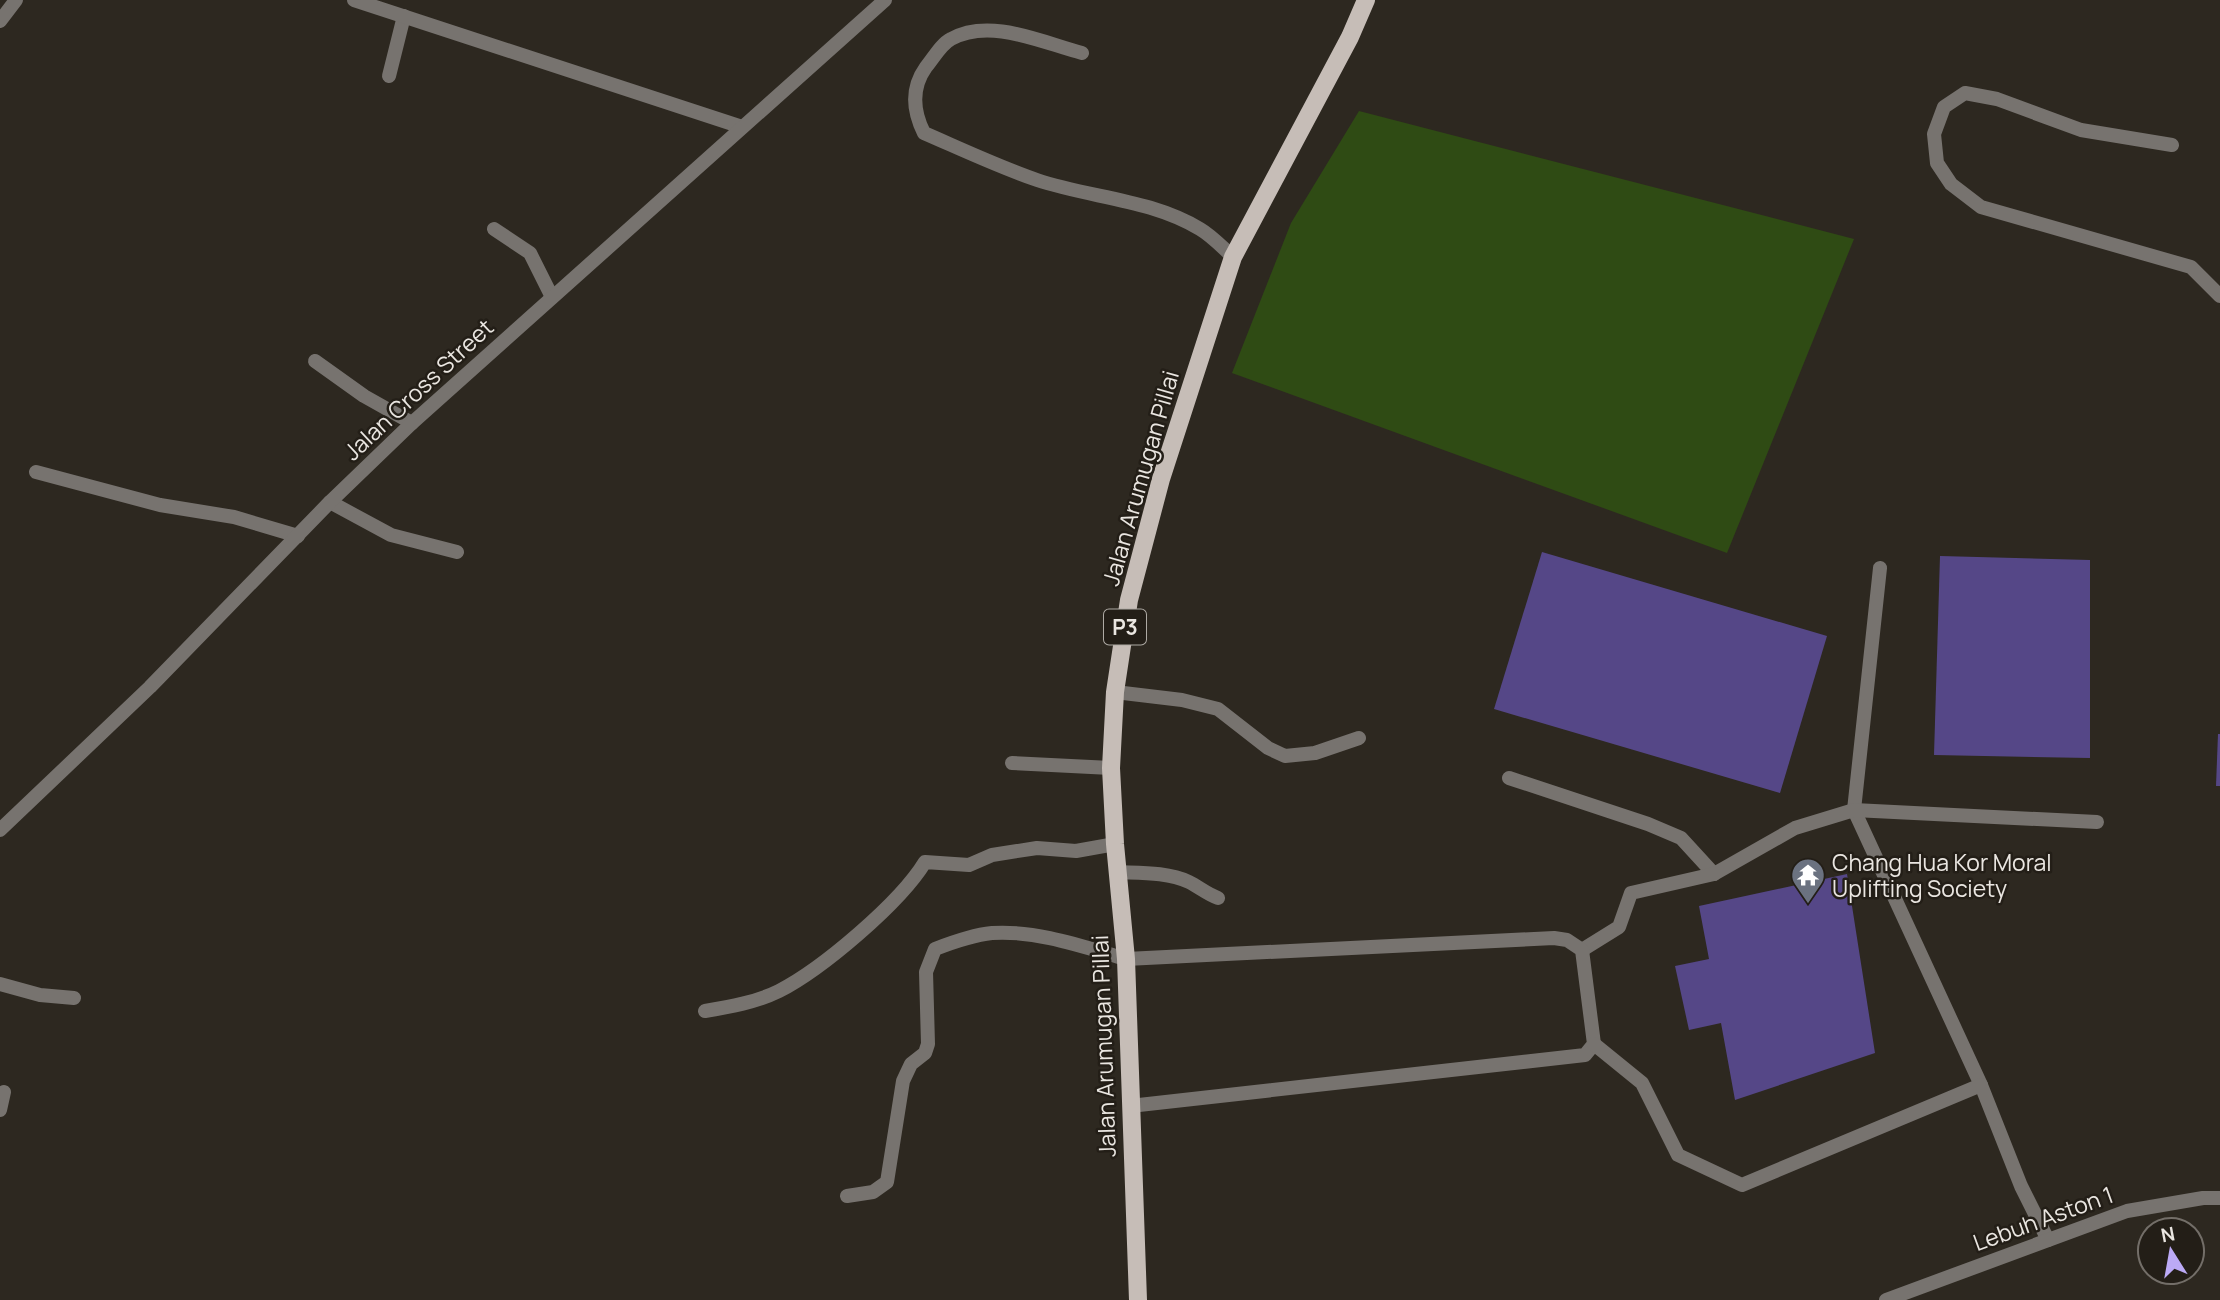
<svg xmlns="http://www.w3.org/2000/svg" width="2220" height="1300" viewBox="0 0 2220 1300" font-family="Manrope,sans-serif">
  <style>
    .green { fill: #2f4b14 }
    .building { fill: #554787 }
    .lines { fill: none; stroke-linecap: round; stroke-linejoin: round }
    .service { stroke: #77736f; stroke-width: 14 }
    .minor { stroke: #77736f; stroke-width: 14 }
    .primary { stroke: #c6bdb7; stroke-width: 18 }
    .labels { text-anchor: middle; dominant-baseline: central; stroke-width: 5; stroke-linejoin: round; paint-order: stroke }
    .shield { fill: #231e17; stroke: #aeaaa4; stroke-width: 2 }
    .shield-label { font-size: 21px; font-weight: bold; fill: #eae6e1 }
    .street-label { font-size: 23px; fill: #eae6e1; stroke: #231e17 }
    .poi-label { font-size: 23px; fill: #eae6e1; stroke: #231e17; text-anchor: start }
  </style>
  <rect width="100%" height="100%" fill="#2d2820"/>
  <!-- green -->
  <polygon class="green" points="1359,111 1854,239 1727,553 1232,373 1291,223"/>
  <!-- building -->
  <g class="building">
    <polygon points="1542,552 1827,636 1780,793 1494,709"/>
    <polygon points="1940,556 2090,560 2090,758 1934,755"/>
    <polygon points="2218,734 2220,734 2220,786 2216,786"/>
    <polygon points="1847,874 1875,1053 1735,1100 1721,1023 1689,1030 1675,966 1709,959 1699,906"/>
  </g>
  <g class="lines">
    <!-- service -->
    <g class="service">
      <polyline points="0,21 16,0"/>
      <path d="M 1082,53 C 1043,43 990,17 951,39 C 941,44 933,59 926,67 C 911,88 913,111 924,133 C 961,149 999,167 1037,180 C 1091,198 1150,199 1200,229 C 1212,236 1222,247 1233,257"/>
      <polyline points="389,76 404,16"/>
      <polyline points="494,229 530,253 552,297"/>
      <polyline points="315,361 364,396 412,423"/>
      <polyline points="330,502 391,535 457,552"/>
      <polyline points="1880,568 1854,810 1981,1085"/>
      <polyline points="1012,763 1111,768"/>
      <polyline points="1509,778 1648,824 1681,838 1714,874"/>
      <path d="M 1118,872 C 1140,873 1168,872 1189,882 C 1199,887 1207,894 1218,898"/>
      <polyline points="1582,950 1619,927 1631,893 1714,874 1795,828 1854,810 2097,822"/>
      <polyline points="1126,959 1554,938 1567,940 1582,950 1594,1044 1585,1055 1130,1106"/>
      <polyline points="1594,1044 1642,1083 1678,1155 1742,1185 1981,1085 2021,1186 2048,1240"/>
    </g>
    <!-- minor -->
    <g class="minor">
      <polyline points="354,0 742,127"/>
      <polyline points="2172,145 2081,130 1997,99 1965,93 1944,107 1934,134 1937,163 1951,184 1981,207 2191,267 2220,296"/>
      <polyline points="36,472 160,505 234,517 298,536"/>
      <polyline points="1115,692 1182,700 1218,709 1268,748 1285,756 1315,753 1359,738"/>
      <polyline points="0,830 150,687 330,502 412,423 885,0"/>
      <polyline points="0,984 40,995 74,998"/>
      <path d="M 705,1011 C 729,1007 757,1002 779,991 C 822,969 900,903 925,862 L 969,865 L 992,855 L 1037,848 L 1076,851 L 1115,844"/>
      <polyline points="0,1110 4,1092"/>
      <path d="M 847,1196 L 873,1192 L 887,1182 L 903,1081 L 911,1064 L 925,1053 L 928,1044 L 926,972 L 935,949 C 953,942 972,935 992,933 C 1037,930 1084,947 1126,959"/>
      <polyline points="1886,1300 2127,1211 2203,1198 2220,1198"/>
    </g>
    <!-- primary -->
    <polyline class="primary" points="1138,1300 1126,959 1115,844 1111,768 1115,692 1129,600 1161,479 1233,257 1350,37 1366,0"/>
  </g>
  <!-- icons -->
  <defs>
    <g id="temple-pin" transform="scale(1.75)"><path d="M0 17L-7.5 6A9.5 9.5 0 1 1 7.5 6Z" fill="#6b7280" stroke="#231e17"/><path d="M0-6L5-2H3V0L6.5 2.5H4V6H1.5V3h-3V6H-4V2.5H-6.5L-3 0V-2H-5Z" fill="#fff"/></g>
  </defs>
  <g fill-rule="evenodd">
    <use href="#temple-pin" x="1808" y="875"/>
  </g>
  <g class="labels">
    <!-- shield labels -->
    <rect class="shield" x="1104" y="609.5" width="42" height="35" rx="5"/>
    <g class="shield-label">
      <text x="1125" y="627">P3</text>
    </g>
    <!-- street labels -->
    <g class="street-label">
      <text transform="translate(418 389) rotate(-43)">Jalan Cross Street</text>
      <text transform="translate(1140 478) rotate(-74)">Jalan Arumugan Pillai</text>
      <text transform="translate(1103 1046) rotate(-92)">Jalan Arumugan Pillai</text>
      <text transform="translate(2043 1218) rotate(-20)">Lebuh Aston 1</text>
    </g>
    <!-- poi labels -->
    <g class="poi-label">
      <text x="1832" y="862">Chang Hua Kor Moral<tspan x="1832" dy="26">Uplifting Society</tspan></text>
    </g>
  </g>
  <!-- north arrow -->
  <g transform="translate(2171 1251) rotate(349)"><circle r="33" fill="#231e17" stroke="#736e68" stroke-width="2"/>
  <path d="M0-5L12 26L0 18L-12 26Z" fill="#bcaaf6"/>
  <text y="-10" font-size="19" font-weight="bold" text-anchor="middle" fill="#eae6e1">N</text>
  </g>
</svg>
